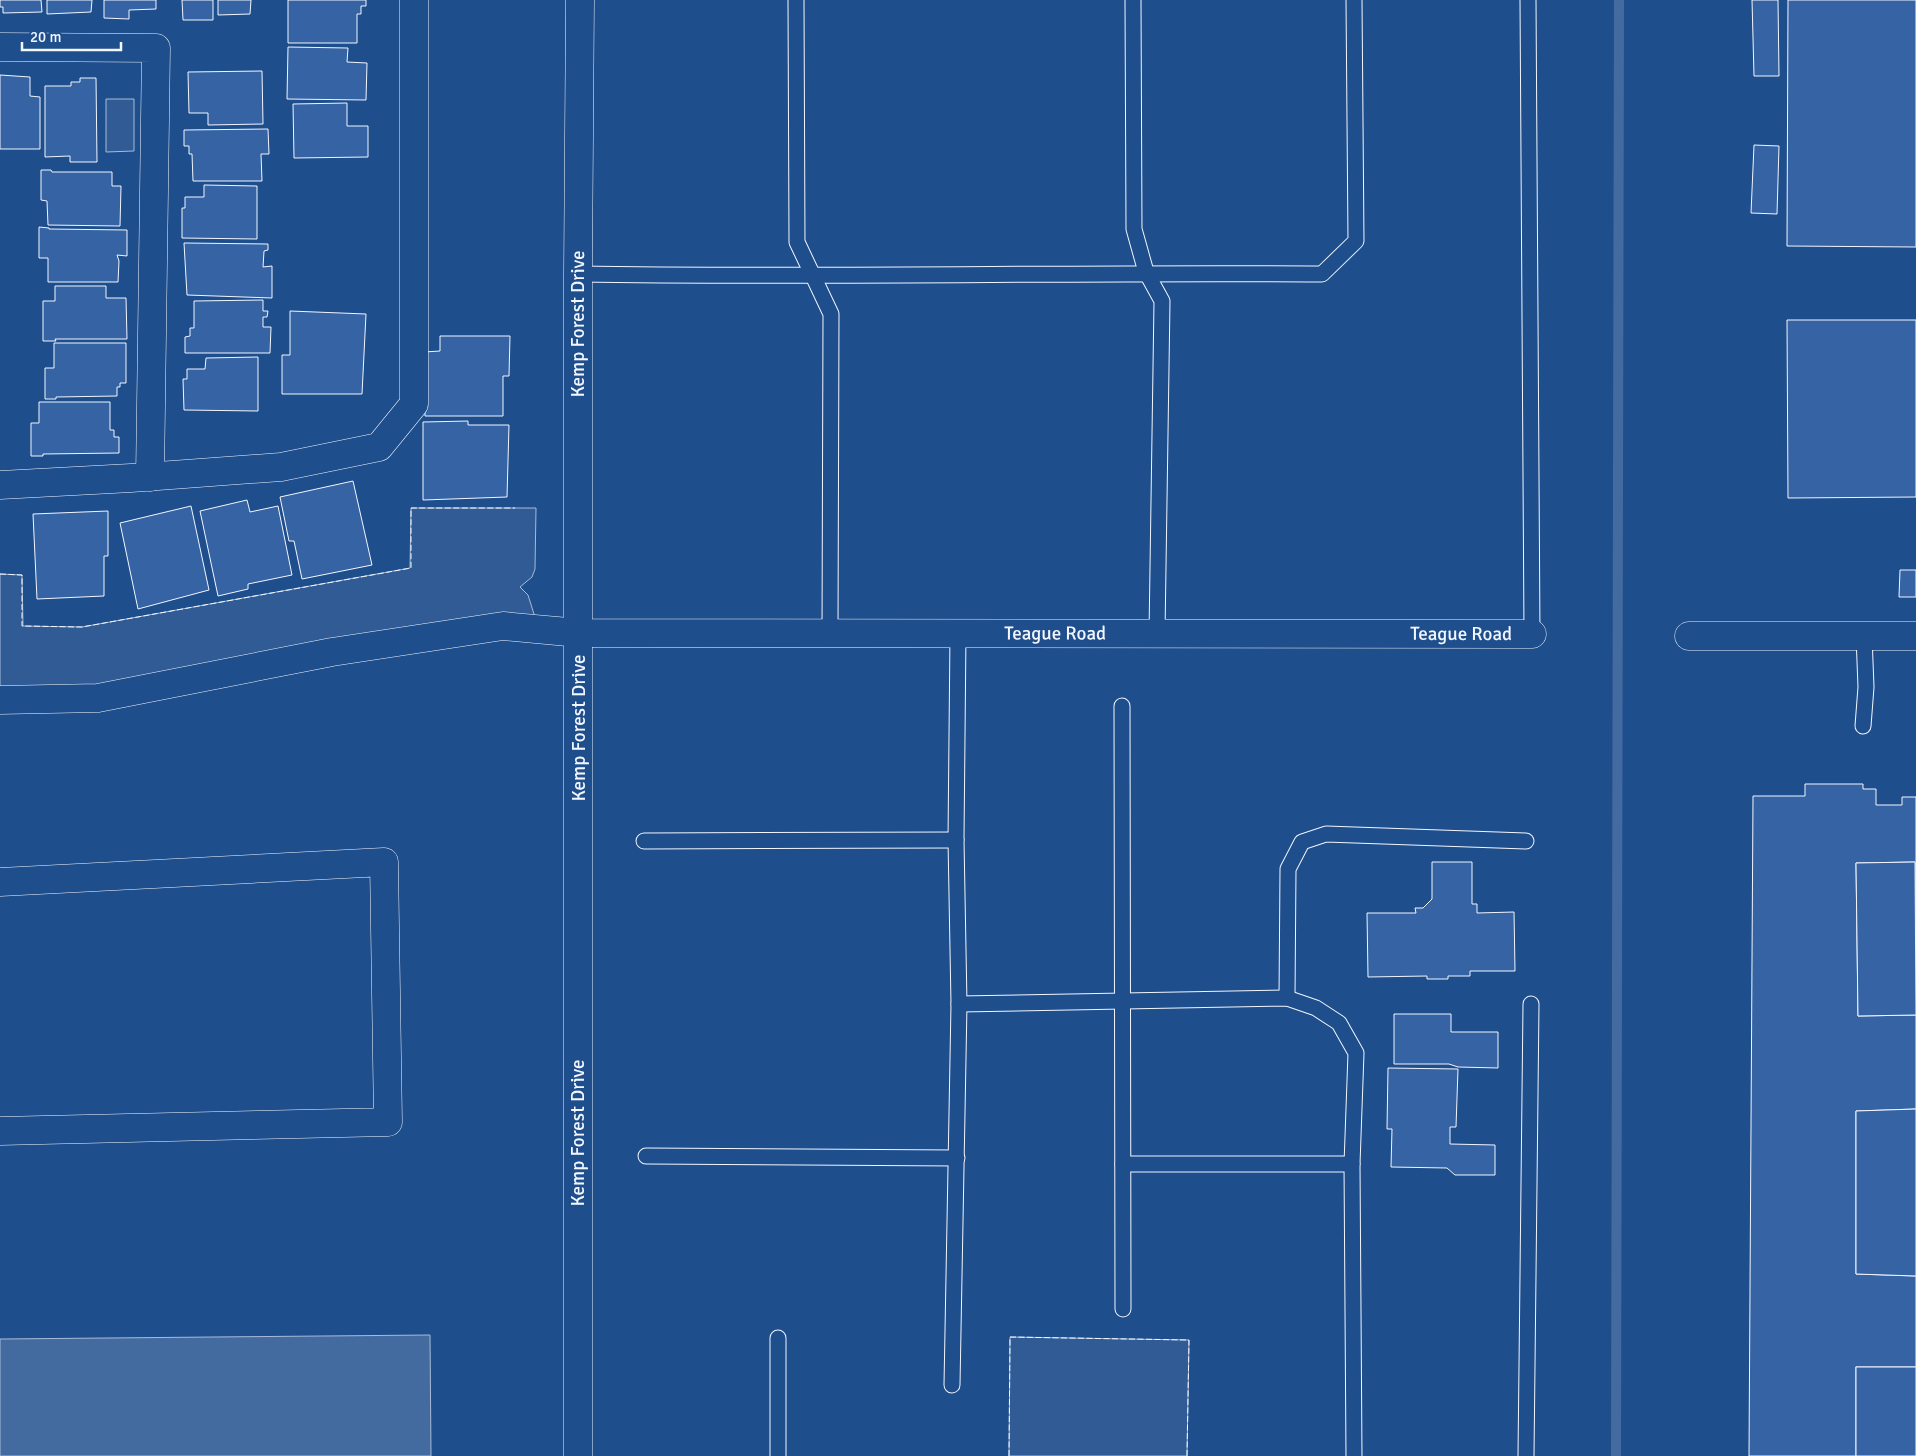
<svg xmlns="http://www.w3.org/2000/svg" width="1916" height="1456" viewBox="0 0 1916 1456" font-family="Signika,sans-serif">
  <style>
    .built { fill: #305b95; stroke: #a8bbd7 }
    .water { fill: #446ba0; stroke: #a8bbd7 }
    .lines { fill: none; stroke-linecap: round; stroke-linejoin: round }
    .stream { stroke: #446ba0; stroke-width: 10 }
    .building { fill: #3563a3; stroke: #f2f6ff }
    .service-casing { stroke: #f2f6ff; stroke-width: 17 }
    .minor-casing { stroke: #f2f6ff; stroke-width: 29 }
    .tertiary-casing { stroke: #f2f6ff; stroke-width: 29 }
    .service { stroke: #1f4e8c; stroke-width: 15 }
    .minor { stroke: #1f4e8c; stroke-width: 28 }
    .tertiary { stroke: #1f4e8c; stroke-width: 28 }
    .fence { stroke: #f2f6ff; stroke-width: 1; stroke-dasharray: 6 2.5; stroke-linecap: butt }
    .labels { text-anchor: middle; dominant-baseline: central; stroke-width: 4; stroke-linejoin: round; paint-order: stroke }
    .street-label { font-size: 19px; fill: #f2f6ff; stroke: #1f4e8c }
  </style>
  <rect width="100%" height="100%" fill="#1f4e8c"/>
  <!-- built -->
  <g class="built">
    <polygon points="106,99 134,99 134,151 106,152"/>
    <polygon points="411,508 536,508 535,569 532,577 520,587 528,595 539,630 0,700 0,574 22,575 23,626 82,627 410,568"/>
    <polygon points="1010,1337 1189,1340 1187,1456 1009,1456"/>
  </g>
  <!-- water -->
  <polygon class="water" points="430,1335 431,1456 0,1456 0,1339"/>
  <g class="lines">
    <!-- stream -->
    <polyline class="stream" points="1616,1456 1619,0"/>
  </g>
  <!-- building -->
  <g class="building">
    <polygon points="0,0 41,0 42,12 3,13 3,7 0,7"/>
    <polygon points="47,0 92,0 91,12 47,14"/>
    <polygon points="104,0 156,0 156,9 129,10 129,19 104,18"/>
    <polygon points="182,0 213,0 213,20 183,20"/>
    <polygon points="218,0 251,0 250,14 218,15"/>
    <polygon points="288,0 366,0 366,6 361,6 361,14 357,14 357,43 288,43"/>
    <polygon points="1752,0 1778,0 1779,76 1754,76"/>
    <polygon points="1788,0 1916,0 1916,247 1787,246"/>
    <polygon points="288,47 348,48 347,62 367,63 366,100 287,99"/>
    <polygon points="262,71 263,124 208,125 208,113 189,113 188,72"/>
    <polygon points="0,75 30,77 30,96 40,97 40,149 0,149"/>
    <polygon points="80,78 96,78 97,162 70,162 70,156 45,157 45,86 71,86 71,82 80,82"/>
    <polygon points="347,103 347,126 368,126 368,157 294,158 293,104"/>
    <polygon points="268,129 269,154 261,154 262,181 193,181 192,154 189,154 189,146 184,146 184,130"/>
    <polygon points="1754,145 1779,146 1777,214 1751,213"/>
    <polygon points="41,170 51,170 52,172 112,172 112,186 121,186 120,226 48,225 47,201 41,200"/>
    <polygon points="204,185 257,186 257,239 182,238 182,208 185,208 185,197 204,197"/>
    <polygon points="39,227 49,228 49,229 127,230 127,256 117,255 119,261 118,282 48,282 48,258 39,258"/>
    <polygon points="184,243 268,244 268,250 264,251 263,267 272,266 272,298 187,295"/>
    <polygon points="55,286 106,286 106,298 126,298 127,339 55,339 56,341 43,341 43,301 55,301"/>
    <polygon points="263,300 263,311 268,311 267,317 263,317 263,327 271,327 270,353 185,353 185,337 190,336 190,328 194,328 194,301"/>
    <polygon points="290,311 366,314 362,394 282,394 282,355 290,355"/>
    <polygon points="1787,320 1916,320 1916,497 1788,498"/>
    <polygon points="440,336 510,336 509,376 503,376 503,416 425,416 424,352 440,351"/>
    <polygon points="54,343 126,343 126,383 120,383 120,387 117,387 117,396 56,397 56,399 45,399 45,368 54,368"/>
    <polygon points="258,357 258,411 184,410 183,379 187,379 187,369 205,369 206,358"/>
    <polygon points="39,402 110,402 110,430 114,430 114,437 119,437 119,453 43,454 43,456 31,456 31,423 39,423"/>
    <polygon points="468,421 468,425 509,425 507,497 423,500 423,422"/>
    <polygon points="353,481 372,565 302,579 294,541 289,541 280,497"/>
    <polygon points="247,500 250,512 278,506 292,575 248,584 248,589 218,596 200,511"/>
    <polygon points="191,506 209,590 138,609 120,523"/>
    <polygon points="108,511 108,556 104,556 104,596 37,599 33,514"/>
    <polygon points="1900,570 1916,570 1916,597 1899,597"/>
    <polygon points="1805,784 1863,784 1863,789 1876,789 1876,805 1902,805 1902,797 1916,797 1916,936 1915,862 1856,863 1858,1016 1916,1015 1916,1109 1856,1111 1856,1274 1916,1276 1916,1367 1856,1367 1856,1456 1749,1456 1753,796 1805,796"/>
    <polygon points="1432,862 1472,862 1472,904 1477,904 1477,913 1514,912 1515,971 1470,971 1470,976 1448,976 1448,979 1427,979 1427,976 1368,977 1367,913 1416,913 1415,908 1423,908 1432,899"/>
    <polygon points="1915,862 1916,1015 1858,1016 1856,863"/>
    <polygon points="1394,1014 1451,1014 1451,1032 1498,1032 1498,1068 1458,1067 1449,1064 1394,1064"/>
    <polygon points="1388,1068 1458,1069 1456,1127 1450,1127 1450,1144 1495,1145 1495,1175 1455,1175 1447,1168 1391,1167 1392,1129 1387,1129"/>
    <polygon points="1916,1109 1916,1276 1856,1274 1856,1111"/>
    <rect x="1856" y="1367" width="60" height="89"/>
  </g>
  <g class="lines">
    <!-- service casing -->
    <g class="service-casing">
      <g id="service">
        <polyline points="796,0 797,242 831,314 830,634"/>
        <polyline points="1133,0 1134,229 1146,272 1162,301 1157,634"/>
        <polyline points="1528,0 1532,634"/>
        <path d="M 578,274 C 826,278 1074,272 1322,274 L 1356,241 L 1354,0"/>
        <polyline points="1122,706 1123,1309"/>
        <polyline points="1863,726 1866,687 1864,636"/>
        <polyline points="644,841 956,840"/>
        <polyline points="1287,998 1288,869 1302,842 1326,834 1526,841"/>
        <polyline points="959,1004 1287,998 1316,1008 1339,1023 1356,1053 1352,1164 1123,1164"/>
        <polyline points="646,1156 957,1158"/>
        <polyline points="1352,1164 1354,1456"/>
        <polyline points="952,1385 959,1004 956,840 958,633"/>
        <polyline points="778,1456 778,1338"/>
        <polyline points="1526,1456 1531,1004"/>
      </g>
    </g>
    <!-- minor casing -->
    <g class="minor-casing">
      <g id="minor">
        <polyline points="0,47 156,48 150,477"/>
        <polyline points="0,485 131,478 281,467 379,447 414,404 414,0"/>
        <polyline points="1689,636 1916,636"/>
        <path id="s1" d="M 0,700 L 98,698 L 332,652 L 503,626 L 579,633 L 1532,634"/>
        <polyline points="0,882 384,862 388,1122 0,1131"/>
      </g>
    </g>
    <!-- tertiary casing -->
    <g class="tertiary-casing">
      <g id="tertiary">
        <path id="s2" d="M 578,1456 L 578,274 L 580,0"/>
      </g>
    </g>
    <!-- service -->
    <use href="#service" class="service"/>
    <!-- minor -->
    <use href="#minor" class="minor"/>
    <!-- tertiary -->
    <use href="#tertiary" class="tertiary"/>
    <!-- fence -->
    <g class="fence">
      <polyline points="0,574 22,575 22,626 82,627 411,568 411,508 515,508"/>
      <polyline points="1009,1456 1010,1337 1189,1340 1187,1456"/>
    </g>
  </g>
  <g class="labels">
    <!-- street labels -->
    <g class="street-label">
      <text stroke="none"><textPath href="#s2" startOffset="1132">Kemp Forest Drive</textPath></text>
      <text stroke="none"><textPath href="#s1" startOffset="1062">Teague Road</textPath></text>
      <text stroke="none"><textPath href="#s1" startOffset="1468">Teague Road</textPath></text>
      <text transform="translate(579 728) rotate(-90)">Kemp Forest Drive</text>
      <text transform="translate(578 1133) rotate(-90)">Kemp Forest Drive</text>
    </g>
  </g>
  <!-- scale -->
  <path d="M22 42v8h99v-8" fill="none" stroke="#f2f6ff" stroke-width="2.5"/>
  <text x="30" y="42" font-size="15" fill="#f2f6ff" stroke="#1f4e8c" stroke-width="4" paint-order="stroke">20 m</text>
</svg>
